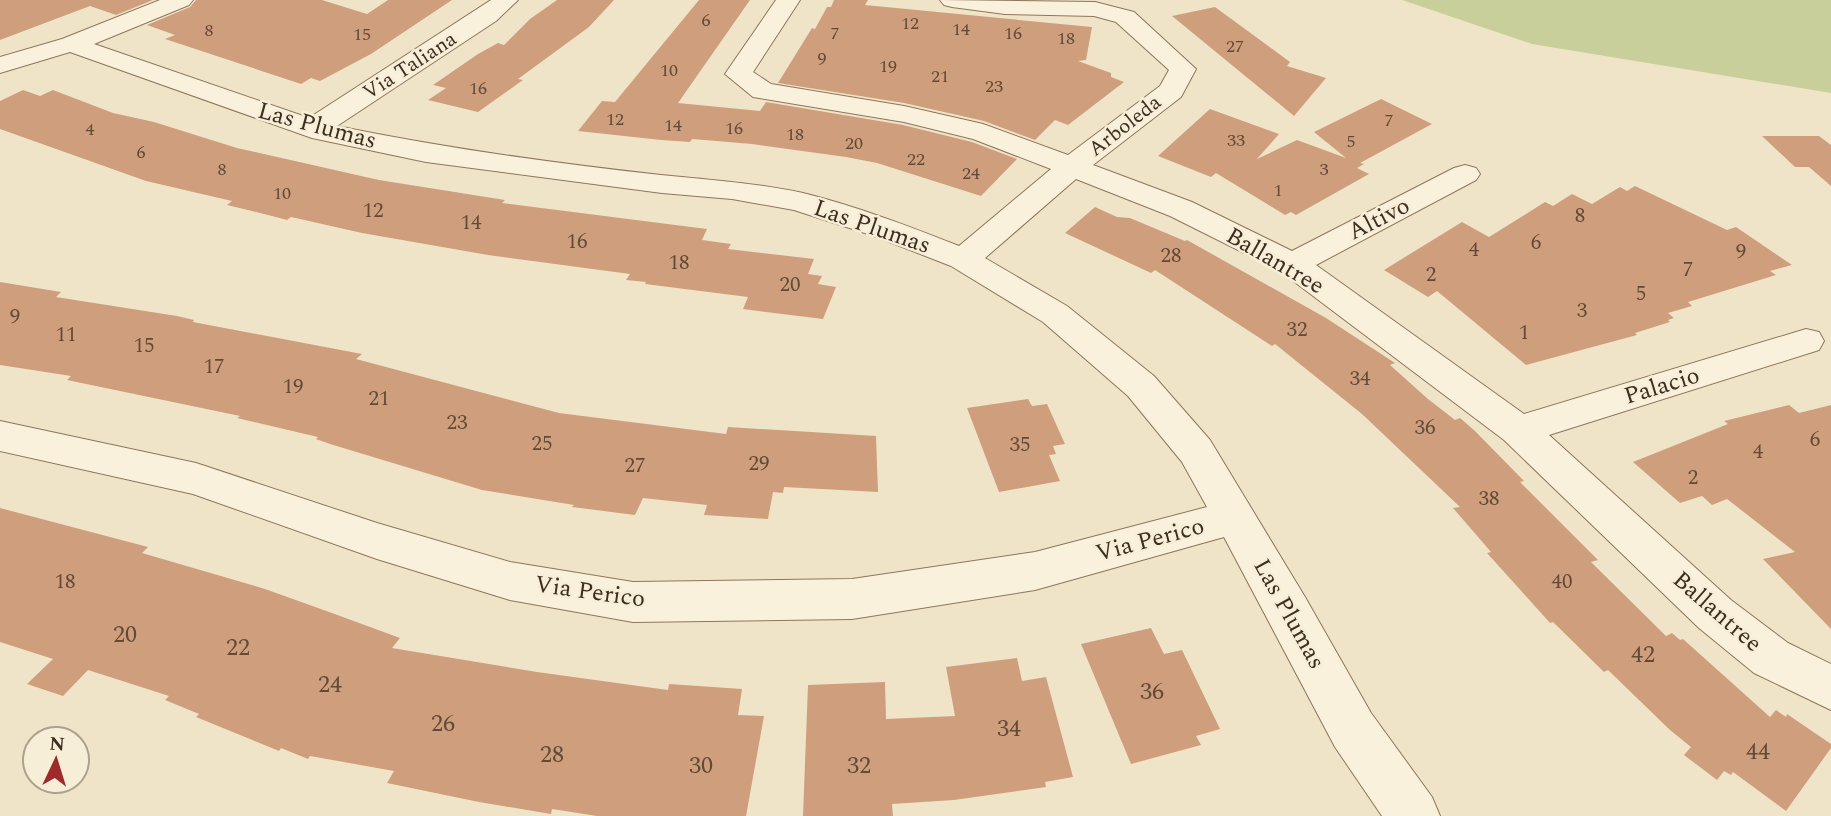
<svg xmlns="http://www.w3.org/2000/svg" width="1831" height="816" viewBox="0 0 1831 816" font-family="Spectral,serif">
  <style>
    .green { fill: #c9cf9b }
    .building { fill: #cf9f7d }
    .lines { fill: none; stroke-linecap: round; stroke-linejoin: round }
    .minor-casing { stroke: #8d765c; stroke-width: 2 }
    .minor { fill: #faf1dc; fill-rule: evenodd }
    .labels { text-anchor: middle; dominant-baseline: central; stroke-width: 5; stroke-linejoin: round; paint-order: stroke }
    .far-number-label { font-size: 18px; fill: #624a37 }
    .far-street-label { font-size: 21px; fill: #3d2e20; stroke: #f7eed8 }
    .number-label { font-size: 21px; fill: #624a37 }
    .street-label { font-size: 24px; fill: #3d2e20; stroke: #f7eed8 }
    .near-number-label { font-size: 24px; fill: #624a37 }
  </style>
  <rect width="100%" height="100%" fill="#f0e4c8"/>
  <!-- green -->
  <polygon class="green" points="1402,0 1831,0 1831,93 1532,44"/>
  <!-- building -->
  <g class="building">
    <polygon points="0,0 153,0 116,15 90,6 0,40"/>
    <polygon points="196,0 322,0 367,14 388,0 452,0 371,54 320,81 311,78 301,84 165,39 175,35 147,25 190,7"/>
    <polygon points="557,0 614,0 589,27 518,79 523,80 478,112 428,100 446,88 433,85 478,54 498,43 504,45 530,19"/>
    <polygon points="699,0 750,0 678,103 760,111 766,102 903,125 972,142 1017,159 981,196 877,163 846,157 752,144 692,139 690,142 661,140 578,131 602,101 615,102"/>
    <polygon points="834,0 868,0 865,5 1092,27 1086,60 1078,61 1111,73 1111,77 1124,82 1068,125 1055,120 1035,140 984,121 904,103 778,83 812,28 815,29 827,7 831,7"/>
    <polygon points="1215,7 1290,62 1287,66 1326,78 1294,116 1172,16"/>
    <polygon points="23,90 40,96 53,90 113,113 154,122 237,148 379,180 505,200 502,203 707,229 702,240 731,244 728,249 814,259 808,274 822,276 818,284 836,287 823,319 743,309 748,297 645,284 646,282 626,280 630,274 488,255 362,233 291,217 287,220 272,216 227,205 232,201 146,181 0,129 0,101"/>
    <polygon points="1381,99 1432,124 1360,163 1364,164 1357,168 1369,174 1296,215 1291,212 1285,215 1216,173 1211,177 1158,156 1210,109 1279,134 1257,159 1297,140 1346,158 1314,132"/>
    <polygon points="1762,136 1819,136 1831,145 1831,186 1809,167 1795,167"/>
    <polygon points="1635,186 1727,230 1736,227 1792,265 1770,271 1776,275 1688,302 1692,306 1668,313 1674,318 1668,320 1670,322 1635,333 1637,335 1526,365 1437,291 1428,297 1384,270 1462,222 1489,237 1545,202 1553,206 1572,194 1592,204 1620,187 1627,191"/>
    <polygon points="1095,207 1117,217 1130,218 1185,241 1187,240 1326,318 1395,363 1390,365 1428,399 1455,420 1460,418 1475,431 1524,481 1520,482 1598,560 1591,562 1666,636 1672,633 1680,640 1683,639 1770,717 1776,710 1786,717 1787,714 1831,744 1831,748 1786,811 1733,772 1731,775 1724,771 1717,780 1684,755 1691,747 1670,730 1608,670 1604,672 1553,622 1550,623 1487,553 1491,552 1453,508 1460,507 1362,414 1275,344 1272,346 1155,270 1151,273 1065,233"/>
    <polygon points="0,282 61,292 56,297 177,316 194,320 193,322 362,354 356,359 559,413 726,434 728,427 876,436 878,492 784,487 783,493 773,492 768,519 704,515 707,505 643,498 635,515 572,507 574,505 482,490 330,444 316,439 318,437 237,418 240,416 67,380 71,376 0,365"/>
    <polygon points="1028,399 1032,406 1047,404 1065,444 1053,446 1056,454 1049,455 1060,481 999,492 967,408"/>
    <polygon points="1789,405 1799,413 1831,405 1831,629 1763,559 1795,552 1727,499 1712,505 1702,496 1680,503 1633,462 1728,424 1724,421"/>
    <polygon points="0,508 148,547 142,553 265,589 332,613 400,638 392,648 537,672 668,690 669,684 742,689 738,715 764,716 746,816 597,816 552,809 551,814 479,802 387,783 394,771 310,756 308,759 281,748 279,751 196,717 199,714 165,700 169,696 88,670 63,696 27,684 53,659 0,642"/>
    <polygon points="1151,628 1164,654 1182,650 1220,729 1196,736 1201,745 1131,764 1081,644"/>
    <polygon points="1017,658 1022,681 1046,677 1073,777 1045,782 1046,787 954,800 892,804 893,816 803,816 808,685 885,682 886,719 955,716 946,667"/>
  </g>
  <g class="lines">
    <!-- minor casing -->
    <g class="minor-casing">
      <path id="minor" d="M 160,0 L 193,0 L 189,5 L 94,44 L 309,118 L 491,0 L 518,0 L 496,21 L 337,126 C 444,148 552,163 661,175 C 709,180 756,183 803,193 C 856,206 908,226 959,246 L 1051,169 L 973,139 L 904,122 L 753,97 L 725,74 L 776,0 L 800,0 L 753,72 L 771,84 L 904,106 L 983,124 L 1068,155 L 1160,86 L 1169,70 L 1116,22 L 1094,16 L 1005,14 L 952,7 L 944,5 L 940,0 L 1095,2 L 1134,12 L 1196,69 L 1181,97 L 1093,165 L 1192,202 L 1292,251 L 1454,168 L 1465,165 L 1476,168 L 1480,174 L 1476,180 L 1316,265 L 1524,414 L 1806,329 L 1819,332 L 1824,341 L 1819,350 L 1549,435 L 1731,600 L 1788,643 L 1831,664 L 1831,710 L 1754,673 L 1699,628 L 1504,440 L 1280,271 L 1170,216 L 1076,179 L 985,258 L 1067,306 L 1154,376 L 1210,440 L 1305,597 L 1371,713 L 1432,797 L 1440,816 L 1382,816 L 1335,747 L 1224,537 L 1035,590 L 852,619 L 633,622 L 510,600 L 377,559 L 193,494 L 0,451 L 0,421 L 196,463 L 377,523 L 510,562 L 633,582 L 852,579 L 1035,552 L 1207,507 L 1182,462 L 1128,396 L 1043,322 L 951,266 L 874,236 L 794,210 L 732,199 L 662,193 L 426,162 L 312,138 L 70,52 L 0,73 L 0,57 L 62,39 Z"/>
    </g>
    <!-- minor -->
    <use href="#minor" class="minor"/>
  </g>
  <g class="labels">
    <!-- far-number labels -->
    <g class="far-number-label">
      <text x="706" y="20">6</text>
      <text x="910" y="23">12</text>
      <text x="961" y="29">14</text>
      <text x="209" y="30">8</text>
      <text x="835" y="33">7</text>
      <text x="1013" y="33">16</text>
      <text x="362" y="34">15</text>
      <text x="1066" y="38">18</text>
      <text x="1235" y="46">27</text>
      <text x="822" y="58">9</text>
      <text x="888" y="66">19</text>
      <text x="669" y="70">10</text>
      <text x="940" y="76">21</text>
      <text x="994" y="86">23</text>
      <text x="478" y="88">16</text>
      <text x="615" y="119">12</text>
      <text x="1389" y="120">7</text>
      <text x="673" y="125">14</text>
      <text x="734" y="128">16</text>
      <text x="90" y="129">4</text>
      <text x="795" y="134">18</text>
      <text x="1236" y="140">33</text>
      <text x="1351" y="141">5</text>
      <text x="854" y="143">20</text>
      <text x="141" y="152">6</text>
      <text x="916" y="159">22</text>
      <text x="222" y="169">8</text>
      <text x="1324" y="169">3</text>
      <text x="971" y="173">24</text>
      <text x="1278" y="190">1</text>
      <text x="282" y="193">10</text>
    </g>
    <!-- far-street labels -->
    <g class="far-street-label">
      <text transform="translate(410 66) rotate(-33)">Via Taliana</text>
      <text transform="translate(1125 126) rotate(-38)">Arboleda</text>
    </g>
    <!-- number labels -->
    <g class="number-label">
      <text x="373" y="211">12</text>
      <text x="1580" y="216">8</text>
      <text x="471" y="223">14</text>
      <text x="577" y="242">16</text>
      <text x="1536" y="243">6</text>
      <text x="1474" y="250">4</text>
      <text x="1741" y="252">9</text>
      <text x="1171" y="256">28</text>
      <text x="679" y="263">18</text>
      <text x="1688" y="270">7</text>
      <text x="1431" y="275">2</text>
      <text x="790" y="285">20</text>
      <text x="1641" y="294">5</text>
      <text x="1582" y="311">3</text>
      <text x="15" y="317">9</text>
      <text x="1297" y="330">32</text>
      <text x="1524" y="333">1</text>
      <text x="66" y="335">11</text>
      <text x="144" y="346">15</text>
      <text x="214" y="367">17</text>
      <text x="1360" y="379">34</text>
      <text x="293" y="387">19</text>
      <text x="379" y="399">21</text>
      <text x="457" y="423">23</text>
      <text x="1425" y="428">36</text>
      <text x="1815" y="440">6</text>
      <text x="542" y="444">25</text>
      <text x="1020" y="445">35</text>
      <text x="1758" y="452">4</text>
      <text x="759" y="464">29</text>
      <text x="635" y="466">27</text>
      <text x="1693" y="478">2</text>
      <text x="1489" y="499">38</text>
      <text x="65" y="582">18</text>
      <text x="1562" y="582">40</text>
    </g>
    <!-- street labels -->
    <g class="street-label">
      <text transform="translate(317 126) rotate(15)">Las Plumas</text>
      <text transform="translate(1379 219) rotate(-27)">Altivo</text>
      <text transform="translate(872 227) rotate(19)">Las Plumas</text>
      <text transform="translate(1275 261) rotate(30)">Ballantree</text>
      <text transform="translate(1662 386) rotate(-17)">Palacio</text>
      <text transform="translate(1150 540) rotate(-15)">Via Perico</text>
      <text transform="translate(590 592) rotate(8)">Via Perico</text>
      <text transform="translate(1717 612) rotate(41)">Ballantree</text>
      <text transform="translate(1289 614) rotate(61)">Las Plumas</text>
    </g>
    <!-- near-number labels -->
    <g class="near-number-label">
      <text x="125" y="635">20</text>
      <text x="238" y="648">22</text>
      <text x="1643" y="655">42</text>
      <text x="330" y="685">24</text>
      <text x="1152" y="692">36</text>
      <text x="443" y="724">26</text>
      <text x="1009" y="729">34</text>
      <text x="1758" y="752">44</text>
      <text x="552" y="755">28</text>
      <text x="701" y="766">30</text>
      <text x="859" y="766">32</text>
    </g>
  </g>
  <!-- north arrow -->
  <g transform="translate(56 760) rotate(4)"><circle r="33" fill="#f7eed8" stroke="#ada18e" stroke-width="2"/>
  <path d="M0-5L12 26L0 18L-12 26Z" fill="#9e2a2b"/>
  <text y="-10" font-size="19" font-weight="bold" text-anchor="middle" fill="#3d2e20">N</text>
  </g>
</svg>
